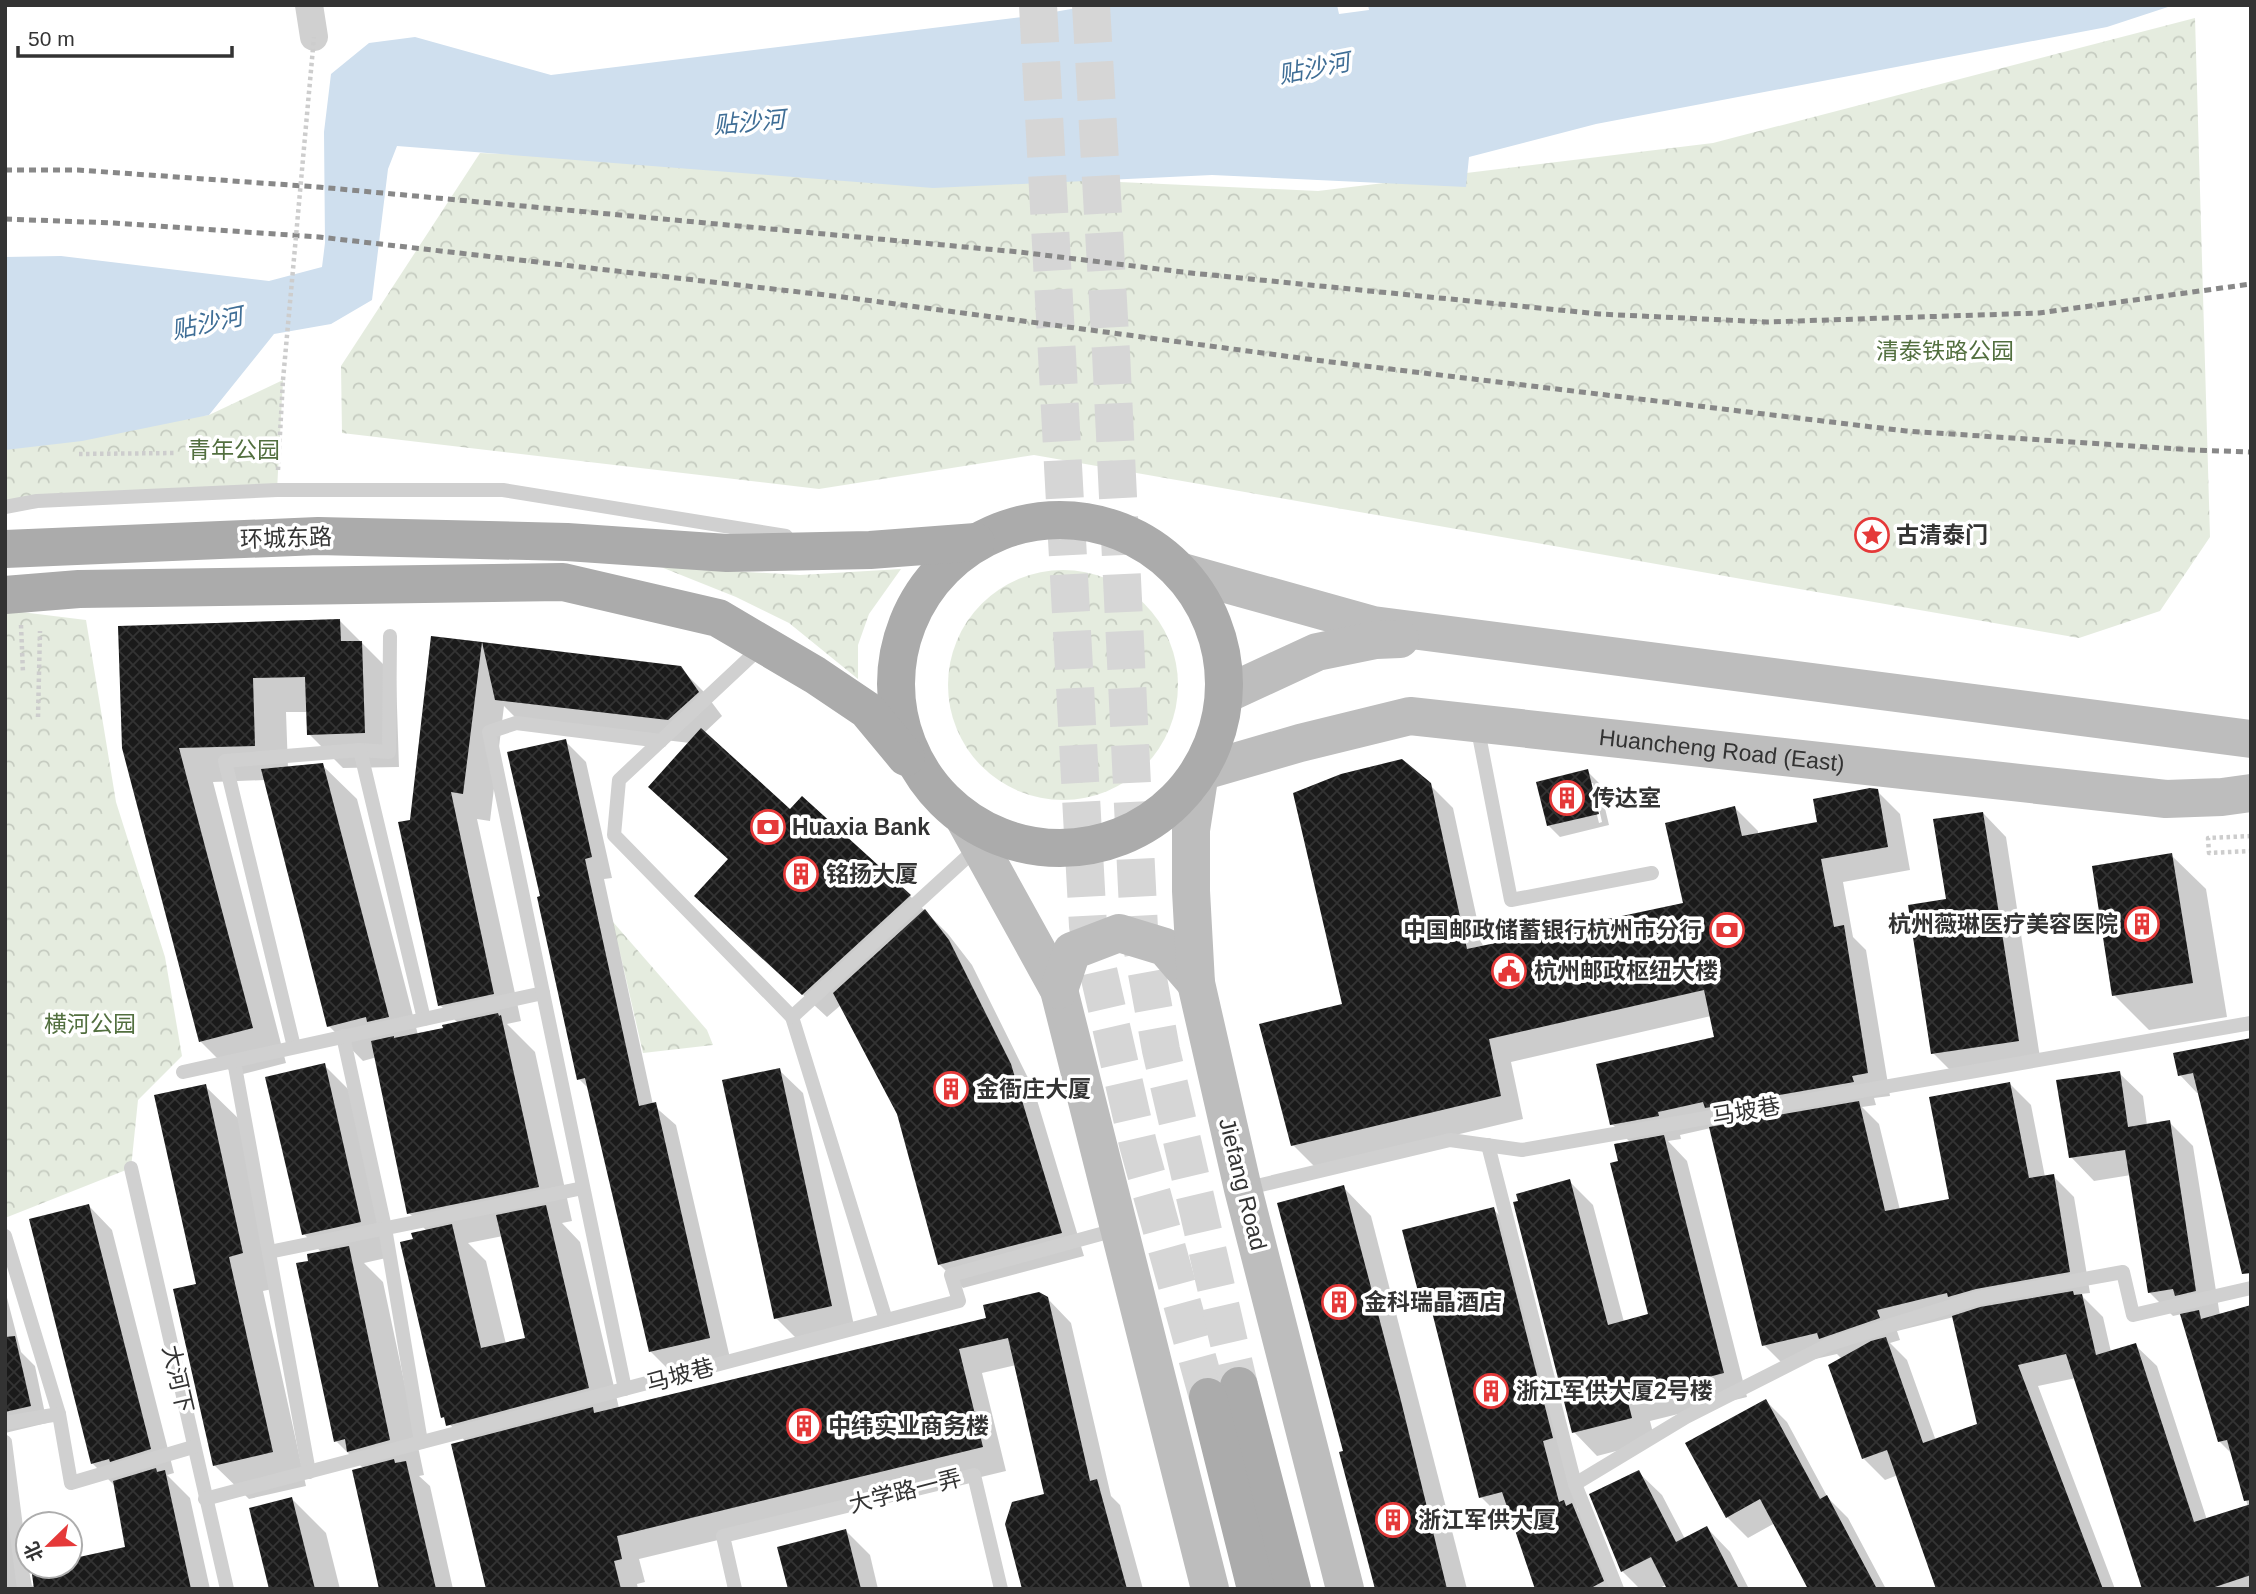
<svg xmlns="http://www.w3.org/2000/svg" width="2256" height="1594" viewBox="0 0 2256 1594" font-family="Arial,'Noto Sans SC',sans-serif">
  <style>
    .park { fill: url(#park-crowns) }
    .water { fill: #cfdfee }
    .shadow { fill: #0003; fill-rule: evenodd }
    .building { fill: url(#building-cross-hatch) }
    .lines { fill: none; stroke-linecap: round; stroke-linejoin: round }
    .primary-tunnel { stroke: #d6d6d6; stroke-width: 38; stroke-dasharray: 38 19; stroke-linecap: butt }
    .path { stroke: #cdcdcd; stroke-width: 4.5; stroke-dasharray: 3.5 3.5; stroke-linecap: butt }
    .lane { stroke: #d0d0d0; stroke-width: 14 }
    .street { stroke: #d0d0d0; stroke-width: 28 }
    .secondary { stroke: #bdbdbd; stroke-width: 38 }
    .primary { stroke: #ababab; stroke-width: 38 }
    .rail { stroke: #888; stroke-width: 5; stroke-dasharray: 7 5; stroke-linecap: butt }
    .path-bridge { stroke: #cdcdcd; stroke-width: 4.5; stroke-dasharray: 3.5 3.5; stroke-linecap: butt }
    .labels { text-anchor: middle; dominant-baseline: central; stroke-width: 7; stroke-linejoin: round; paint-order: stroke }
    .park-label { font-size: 23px; fill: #526f3f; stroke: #fff }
    .poi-label { font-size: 23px; font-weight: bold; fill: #333; stroke: #fff; text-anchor: start }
    .street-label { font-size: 23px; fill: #333; stroke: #fff }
    .water-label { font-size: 24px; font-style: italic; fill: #3f6e96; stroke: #fff }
  </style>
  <defs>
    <pattern id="park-crowns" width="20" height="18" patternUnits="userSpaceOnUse" patternTransform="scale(1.75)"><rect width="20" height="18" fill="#e5ecdf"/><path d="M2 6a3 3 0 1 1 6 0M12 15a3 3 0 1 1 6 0" fill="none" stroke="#c5cbc0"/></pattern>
    <pattern id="building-cross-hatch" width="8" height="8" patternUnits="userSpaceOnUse" patternTransform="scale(1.75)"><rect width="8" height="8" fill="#1a1a1a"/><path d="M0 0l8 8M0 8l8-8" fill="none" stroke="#333"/></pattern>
  </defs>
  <rect width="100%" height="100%" fill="#fff"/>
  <!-- park -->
  <g class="park">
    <polygon points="2195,18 2210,537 2160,611 2079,638 1034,455 819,489 342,433 341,366 480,153 1318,191 1713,143"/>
    <polygon points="283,380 277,490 5,510 5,443 209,415"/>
    <polygon points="661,567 800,575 901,569 869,614 858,645 858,679 789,623 736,597"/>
    <circle cx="1063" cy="685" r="115"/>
    <polygon points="5,610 86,620 116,802 165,957 182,1056 138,1100 131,1168 5,1218"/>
    <polygon points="613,922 707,1030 713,1045 643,1053"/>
  </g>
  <!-- water -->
  <polygon class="water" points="1094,5 1337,5 1339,14 1369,10 1368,5 2174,5 2107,27 1596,124 1469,157 1466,187 1212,175 933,188 397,146 388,169 372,300 331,324 274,334 209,415 82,441 5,450 5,257 61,256 269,281 322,267 325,243 324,132 331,74 369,43 415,37 551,75 1031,16"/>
  <!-- shadow -->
  <g class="shadow">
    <path d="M 339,620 L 396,677 L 399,767 L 343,768 L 309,734 L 308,712 L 286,712 L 288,768 L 322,765 L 357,799 L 418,1035 L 445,1030 L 458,1023 L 440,1005 L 412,821 L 481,643 L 485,648 L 680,668 L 704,692 L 722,716 L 704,733 L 790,812 L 802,798 L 910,896 L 948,934 L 972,965 L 1034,1090 L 1084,1256 L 963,1288 L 939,1264 L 899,1113 L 841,1005 L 827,1017 L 696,896 L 729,860 L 674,810 L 690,743 L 521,723 L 504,706 L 490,821 L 477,819 L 521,1021 L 507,1024 L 535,1052 L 572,1221 L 562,1223 L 580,1242 L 619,1408 L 988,1319 L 1047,1298 L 1071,1323 L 1111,1496 L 1120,1505 L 1143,1589 L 1024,1589 L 1046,1495 L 1016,1365 L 982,1373 L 1006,1471 L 639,1559 L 645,1582 L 637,1584 L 638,1589 L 488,1589 L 466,1442 L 443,1417 L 427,1231 L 409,1213 L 377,1057 L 363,1061 L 329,1026 L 265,780 L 213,782 L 286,1063 L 235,1076 L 200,1041 L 124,748 ZM 503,1236 L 527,1339 L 506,1344 L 486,1261 L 468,1243 Z"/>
    <polygon points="565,741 586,762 612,878 604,879 653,1105 676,1125 730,1358 671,1372 650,1351 590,1090 579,1079 542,897"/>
    <path d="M 1587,771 L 1599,783 L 1609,825 L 1560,837 L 1548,825 ZM 1589,783 L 1593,783 L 1602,822 L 1599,823 Z"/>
    <path d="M 1430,785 L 1453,808 L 1483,947 L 1685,904 L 1735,808 L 1758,831 L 1758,835 L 1819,823 L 1877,791 L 1900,814 L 1910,870 L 1843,882 L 1853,937 L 1866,950 L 1890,1096 L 1874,1098 L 1876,1105 L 1862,1107 L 1879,1124 L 1900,1210 L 1951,1200 L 2010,1084 L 2031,1105 L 2045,1177 L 2053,1176 L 2074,1197 L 2090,1293 L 2080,1294 L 2103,1317 L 2111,1352 L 2135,1345 L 2157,1366 L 2207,1520 L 2248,1507 L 2233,1455 L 2219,1441 L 2182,1314 L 2173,1316 L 2149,1292 L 2131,1175 L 2094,1181 L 2071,1157 L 2119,1073 L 2143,1096 L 2147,1125 L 2169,1122 L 2193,1146 L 2220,1316 L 2251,1307 L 2251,1589 L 2144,1589 L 2076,1378 L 2038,1386 L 2115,1589 L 1938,1589 L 1898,1475 L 1885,1480 L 1863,1458 L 1842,1359 L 1837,1354 L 1785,1366 L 1764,1345 L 1711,1128 L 1680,1135 L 1681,1139 L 1668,1141 L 1687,1161 L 1747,1397 L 1650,1421 L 1655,1441 L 1597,1456 L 1574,1432 L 1569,1181 L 1593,1205 L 1624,1322 L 1650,1315 L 1620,1162 L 1631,1143 L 1612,1124 L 1716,1038 L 1711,1016 L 1511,1062 L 1523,1119 L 1316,1168 L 1293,1145 L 1344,1005 ZM 1954,1317 L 1979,1425 L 1936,1441 L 1907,1360 L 1890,1343 L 1900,1340 L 1897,1331 Z"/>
    <polygon points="1983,813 2006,837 2041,1064 1957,1077 1933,1053 1948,901"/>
    <polygon points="2171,855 2206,889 2227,1017 2149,1030 2114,995"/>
    <polygon points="2251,1040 2251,1275 2242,1266 2199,1093 2197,1093 2180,1075"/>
    <polygon points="324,1065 359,1100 395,1256 364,1263 383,1282 424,1475 419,1476 430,1486 453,1589 381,1589 364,1469 336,1441 310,1262 322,1253 304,1234"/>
    <polygon points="779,1070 803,1093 855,1330 800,1342 776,1318"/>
    <polygon points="205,1086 240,1120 277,1288 263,1291 306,1486 249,1499 214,1465 198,1286"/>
    <polygon points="1343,1187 1371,1216 1467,1589 1377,1589 1346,1452"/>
    <polygon points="89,1206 112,1230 174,1473 167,1475 190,1498 210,1589 5,1589 5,1462 8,1464 32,1586 34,1585 33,1569 46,1566 70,1566 70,1561 127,1549 116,1487 92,1463"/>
    <polygon points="1493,1209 1517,1233 1566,1464 1578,1511 1596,1529 1620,1589 1536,1589 1513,1519 1505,1521 1481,1497 1434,1314 1422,1302"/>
    <polygon points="5,1290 21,1352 35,1366 47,1423 5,1433"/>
    <polygon points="1766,1401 1787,1422 1828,1498 1848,1518 1886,1589 1810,1589 1775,1523 1748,1538 1727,1517"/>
    <polygon points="1638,1472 1662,1495 1685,1539 1707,1528 1730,1552 1749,1589 1669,1589 1667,1584 1658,1589 1640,1589 1622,1571 1592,1495"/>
    <polygon points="292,1499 326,1533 340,1589 271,1589"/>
    <polygon points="846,1531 870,1555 878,1589 790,1589"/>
  </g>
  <!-- building -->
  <g class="building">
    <polygon points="340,619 341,641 362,641 365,733 307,735 305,677 253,678 255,746 179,748 253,1028 199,1042 122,748 118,626"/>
    <polygon points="431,636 482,642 463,794 451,792 494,994 438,1006 398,822 410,820"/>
    <polygon points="482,642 681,666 699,692 668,720 495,700"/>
    <polygon points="701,728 790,809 802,796 911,895 802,995 694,896 728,859 648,787"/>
    <polygon points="566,739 592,857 585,859 639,1106 656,1102 710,1338 649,1352 585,1078 577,1080 537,897 540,896 507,752"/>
    <polygon points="1402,759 1431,783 1467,949 1683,903 1665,823 1735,806 1742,836 1817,822 1813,799 1870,788 1878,789 1888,847 1821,859 1834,927 1844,925 1868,1073 1852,1076 1854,1082 1705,1108 1703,1102 1658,1112 1659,1116 1610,1125 1596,1064 1714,1037 1704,990 1489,1039 1501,1096 1291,1146 1259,1024 1342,1004 1293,793 1341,774"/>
    <polygon points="323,763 389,1017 367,1022 366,1017 327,1027 261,769"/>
    <polygon points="1588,769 1599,814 1547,826 1536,782"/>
    <polygon points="1983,812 2019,1041 1931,1054 1908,905 1946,899 1933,819"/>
    <polygon points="2172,853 2193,983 2112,996 2092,866"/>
    <polygon points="925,909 949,940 1011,1064 1062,1233 938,1265 897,1114 833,993"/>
    <polygon points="498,1013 499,1016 501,1015 539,1187 407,1214 371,1041 394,1036 394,1038 443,1028 442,1025"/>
    <polygon points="2251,1038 2251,1273 2242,1274 2193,1073 2178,1076 2173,1053"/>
    <polygon points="325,1063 361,1222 302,1235 265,1077"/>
    <polygon points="780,1068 832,1306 774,1319 722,1080"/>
    <polygon points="2120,1071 2128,1127 2170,1120 2196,1291 2175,1296 2173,1289 2148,1293 2125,1150 2069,1158 2056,1080"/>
    <polygon points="2010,1082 2029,1178 2054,1174 2070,1272 1976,1289 1948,1297 1947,1293 1877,1310 1880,1318 1819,1339 1817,1333 1762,1346 1709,1127 1859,1101 1885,1211 1949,1199 1929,1097"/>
    <polygon points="206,1084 243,1253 229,1257 273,1452 213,1466 173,1289 196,1284 154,1095"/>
    <polygon points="1664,1135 1724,1373 1627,1398 1632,1418 1572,1433 1513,1202 1518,1201 1516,1194 1570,1179 1608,1325 1648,1314 1610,1163 1618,1161 1614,1144"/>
    <polygon points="1344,1185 1401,1401 1447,1589 1375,1589 1339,1452 1343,1451 1277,1203"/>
    <polygon points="89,1204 151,1449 110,1462 109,1459 91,1464 29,1219"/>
    <polygon points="546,1205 589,1388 446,1426 444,1417 441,1418 400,1242 413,1239 411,1233 452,1224 481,1348 525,1338 496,1215"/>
    <polygon points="1494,1207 1553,1438 1543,1441 1559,1502 1564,1500 1566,1506 1572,1503 1604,1581 1589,1589 1535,1589 1502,1492 1479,1498 1429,1300 1421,1303 1402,1230"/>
    <polygon points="349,1246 390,1440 347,1452 345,1439 334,1442 296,1263 308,1261 307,1254"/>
    <polygon points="2073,1291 2074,1295 2082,1294 2096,1355 2136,1343 2194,1522 2251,1504 2251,1575 2209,1589 2142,1589 2066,1354 2018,1365 2103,1589 1936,1589 1887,1450 1862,1459 1828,1365 1871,1341 1886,1337 1923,1443 1977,1424 1952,1316 1980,1307"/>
    <polygon points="1039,1292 1048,1297 1090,1481 1097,1479 1127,1589 1022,1589 1005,1524 1012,1502 1044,1494 1008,1338 959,1349 983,1447 617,1536 622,1559 614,1561 621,1589 486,1589 451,1444 593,1407 594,1413 986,1318 983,1305"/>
    <polygon points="2251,1305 2251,1500 2244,1501 2227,1440 2218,1442 2180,1314 2199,1310 2201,1319"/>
    <polygon points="15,1336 31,1406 5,1412 5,1337"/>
    <polygon points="1766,1399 1820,1499 1827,1495 1877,1589 1808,1589 1760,1499 1726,1518 1685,1443"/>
    <polygon points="394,1459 395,1463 406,1461 436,1589 379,1589 352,1470"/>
    <polygon points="156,1468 157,1472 165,1470 191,1589 34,1589 31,1567 70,1566 70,1559 125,1547 113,1481"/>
    <polygon points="1639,1470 1676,1542 1707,1526 1739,1589 1667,1589 1651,1557 1621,1572 1589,1494"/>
    <polygon points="292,1497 315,1589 269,1589 249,1508"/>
    <polygon points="846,1529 861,1589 788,1589 777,1547"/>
  </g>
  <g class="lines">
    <!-- primary-tunnel -->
    <g class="primary-tunnel">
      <polyline points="1038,5 1088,926 1138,1144 1208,1397"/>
      <polyline points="1091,5 1111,353 1139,929 1161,1050 1239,1386"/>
    </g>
    <!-- path -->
    <g class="path">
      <polyline points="79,454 177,453"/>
      <polyline points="278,470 283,380"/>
      <polyline points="21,625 23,673"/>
      <polyline points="38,717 40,631"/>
      <polyline points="2251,836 2208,838 2209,853 2251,851"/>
    </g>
    <!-- lane -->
    <g class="lane">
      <polyline points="5,507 37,501 277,490 503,490 786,536"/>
      <polyline points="763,645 619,780 614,835 792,1017 886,1320"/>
      <polyline points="1477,725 1511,900 1652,873"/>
      <polyline points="360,750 389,752 390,636"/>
      <polyline points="792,1017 978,847"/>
      <polyline points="343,1036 385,1228 421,1442"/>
      <polyline points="294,1047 225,761 360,750 424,1019"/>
      <polyline points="234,1061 309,1472"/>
      <polyline points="183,1072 543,993"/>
      <polyline points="1488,1145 1575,1484 1617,1589"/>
      <polyline points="131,1168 227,1589"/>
      <polyline points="1244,1189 1450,1140 1522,1150 2251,1023"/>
      <polyline points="5,1236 59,1414"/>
      <polyline points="269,1252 583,1188"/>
      <polyline points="625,1389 489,732 516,723 661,741"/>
      <polyline points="5,1423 59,1414 71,1483 193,1447"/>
      <polyline points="5,1442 24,1589"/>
      <polyline points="1575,1484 1686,1417 1830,1344 1978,1298 2123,1272 2133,1315 2251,1288"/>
      <polyline points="205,1499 959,1301 951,1275 1119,1229"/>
      <polyline points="735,1589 723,1536 974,1475 1001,1589"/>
    </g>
    <!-- street -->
    <polyline class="street" points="309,5 314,37"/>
    <!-- secondary -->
    <g class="secondary">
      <polyline points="1179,571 1373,625 2251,739"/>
      <polyline points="1224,695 1317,652 1376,640 1400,639"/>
      <polyline points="965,820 1059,990 1210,1589"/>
      <polyline points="1059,990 1072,951 1119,933 1165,947 1196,983"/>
      <path id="s1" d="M 1345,1589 L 1243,1189 L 1196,983 L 1191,891 L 1191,830 L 1200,772 L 1300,743 L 1410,716 L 2166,799 L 2222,797 L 2251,793"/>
    </g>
    <!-- primary -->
    <g class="primary">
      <circle cx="1060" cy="684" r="164"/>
      <polyline points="5,549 318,536 567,542 727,553 870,550 976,542"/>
      <polyline points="5,595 79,589 563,582 718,618 815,675 867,710 906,757"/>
      <polyline points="1239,1386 1292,1589"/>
      <polyline points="1208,1397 1256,1589"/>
    </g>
    <!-- rail -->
    <g class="rail">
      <polyline points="5,170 78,170 318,187 1019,252 1191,273 1599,314 1767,322 2039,313 2251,284"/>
      <polyline points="5,219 114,223 319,237 843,297 1315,360 1906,431 2193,450 2251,452"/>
    </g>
    <!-- path-bridge -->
    <polyline class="path-bridge" points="283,380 314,37"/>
  </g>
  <!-- icons -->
  <defs>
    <g id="sight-ring" transform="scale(1.75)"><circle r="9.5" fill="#fff" stroke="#e53939" stroke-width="1.5"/><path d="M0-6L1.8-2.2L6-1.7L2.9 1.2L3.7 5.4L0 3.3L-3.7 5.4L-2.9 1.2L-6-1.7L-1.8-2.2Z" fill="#e53939"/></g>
    <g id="building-ring" transform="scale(1.75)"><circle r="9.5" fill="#fff" stroke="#e53939" stroke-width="1.5"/><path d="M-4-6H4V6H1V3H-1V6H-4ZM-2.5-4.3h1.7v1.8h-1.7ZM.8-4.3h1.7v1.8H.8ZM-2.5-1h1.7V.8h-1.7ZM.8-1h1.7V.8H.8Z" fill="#e53939"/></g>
    <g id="bank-ring" transform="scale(1.75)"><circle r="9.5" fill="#fff" stroke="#e53939" stroke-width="1.5"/><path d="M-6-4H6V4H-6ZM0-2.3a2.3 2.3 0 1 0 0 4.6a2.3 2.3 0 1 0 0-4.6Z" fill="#e53939"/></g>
    <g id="civic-ring" transform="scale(1.75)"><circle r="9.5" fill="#fff" stroke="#e53939" stroke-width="1.5"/><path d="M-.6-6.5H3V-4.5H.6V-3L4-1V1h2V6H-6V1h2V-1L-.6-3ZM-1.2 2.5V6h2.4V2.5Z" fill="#e53939"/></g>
  </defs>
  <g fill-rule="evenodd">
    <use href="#sight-ring" x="1872" y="535"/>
    <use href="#building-ring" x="1567" y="798"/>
    <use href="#bank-ring" x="768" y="827"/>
    <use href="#building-ring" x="801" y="874"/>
    <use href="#building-ring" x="2142" y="924"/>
    <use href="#bank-ring" x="1727" y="930"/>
    <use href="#civic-ring" x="1509" y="971"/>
    <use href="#building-ring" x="951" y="1089"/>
    <use href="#building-ring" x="1339" y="1302"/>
    <use href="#building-ring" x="1491" y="1391"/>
    <use href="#building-ring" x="804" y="1426"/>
    <use href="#building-ring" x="1393" y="1520"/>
  </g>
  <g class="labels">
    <!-- park labels -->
    <g class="park-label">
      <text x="1945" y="351">清泰铁路公园</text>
      <text x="234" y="450">青年公园</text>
      <text x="90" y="1024">横河公园</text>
    </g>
    <!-- poi labels -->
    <g class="poi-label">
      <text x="1896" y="535">古清泰门</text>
      <text x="1592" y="798">传达室</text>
      <text x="792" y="827">Huaxia Bank</text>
      <text x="826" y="874">铭扬大厦</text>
      <text x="2118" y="924" text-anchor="end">杭州薇琳医疗美容医院</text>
      <text x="1702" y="930" text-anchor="end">中国邮政储蓄银行杭州市分行</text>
      <text x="1534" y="971">杭州邮政枢纽大楼</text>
      <text x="976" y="1089">金衙庄大厦</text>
      <text x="1364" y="1302">金科瑞晶酒店</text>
      <text x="1516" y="1391">浙江军供大厦2号楼</text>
      <text x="828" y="1426">中纬实业商务楼</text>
      <text x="1418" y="1520">浙江军供大厦</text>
    </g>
    <!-- street labels -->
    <g class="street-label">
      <text transform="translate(286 538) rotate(-2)">环城东路</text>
      <text stroke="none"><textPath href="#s1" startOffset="1367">Huancheng Road (East)</textPath></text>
      <text transform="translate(1746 1111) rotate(-10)">马坡巷</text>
      <text transform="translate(1243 1184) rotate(76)">Jiefang Road</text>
      <text transform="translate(680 1375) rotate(-15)">马坡巷</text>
      <text transform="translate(178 1379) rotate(77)">大河下</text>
      <text transform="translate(905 1491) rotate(-14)">大学路一弄</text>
    </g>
    <!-- water labels -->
    <g class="water-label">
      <text transform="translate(1314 68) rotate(-11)">贴沙河</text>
      <text transform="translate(749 122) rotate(-5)">贴沙河</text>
      <text transform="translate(207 323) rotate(-12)">贴沙河</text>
    </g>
  </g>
  <!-- border -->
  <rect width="2256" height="1594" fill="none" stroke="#333333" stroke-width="14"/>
  <!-- north arrow -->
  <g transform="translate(49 1545) rotate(247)"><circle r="33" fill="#ffffff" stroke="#adadad" stroke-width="2"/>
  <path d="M0-5L12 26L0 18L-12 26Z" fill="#e53939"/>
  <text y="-10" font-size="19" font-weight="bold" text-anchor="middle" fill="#333333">北</text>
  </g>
  <!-- scale -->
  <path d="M18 46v10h214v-10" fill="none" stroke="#333333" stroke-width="3.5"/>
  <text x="28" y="46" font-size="21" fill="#333333" stroke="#ffffff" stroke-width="5" paint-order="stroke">50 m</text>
</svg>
